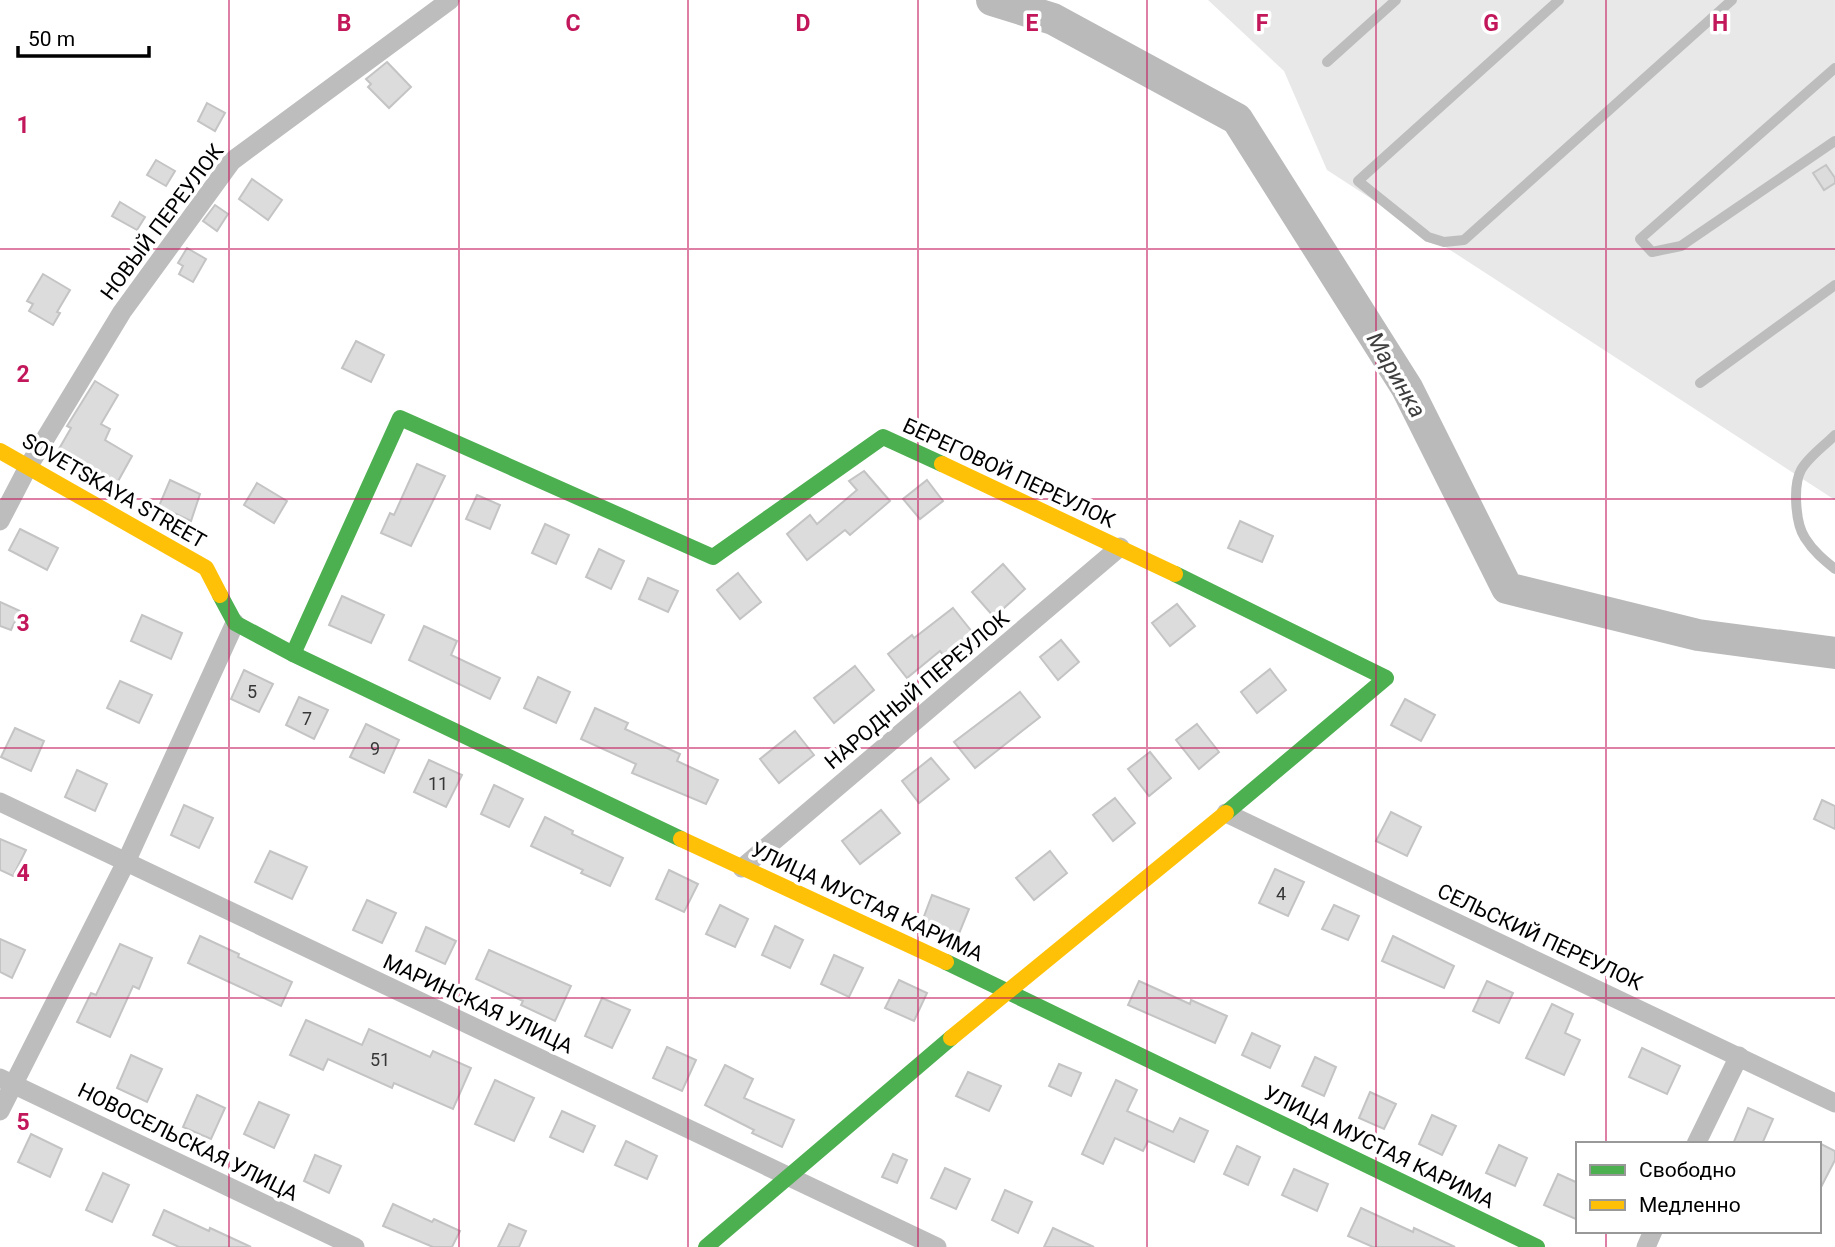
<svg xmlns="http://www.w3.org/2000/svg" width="1835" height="1247" viewBox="0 0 1835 1247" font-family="Roboto,sans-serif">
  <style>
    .green { fill: #e8e8e8 }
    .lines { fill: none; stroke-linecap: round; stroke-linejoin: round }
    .river { stroke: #bababa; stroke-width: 32 }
    .building { fill: #dcdcdc; stroke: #c4c4c4; stroke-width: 2 }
    .lane { stroke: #bdbdbd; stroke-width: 10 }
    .street { stroke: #bdbdbd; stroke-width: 19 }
    .fast { stroke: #4caf50; stroke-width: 16 }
    .slow { stroke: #ffc107; stroke-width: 16 }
    .grid { fill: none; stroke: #c2185b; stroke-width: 2; stroke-opacity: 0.55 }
    .labels { text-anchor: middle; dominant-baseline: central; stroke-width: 7; stroke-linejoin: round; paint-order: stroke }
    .number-label { font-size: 18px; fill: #373737 }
    .street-label { font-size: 21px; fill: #000; stroke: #fff }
    .water-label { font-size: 23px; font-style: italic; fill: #3e3e3e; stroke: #fff }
    .grid-label { font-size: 23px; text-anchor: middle; font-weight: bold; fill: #c2185b; stroke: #fff; stroke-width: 7; stroke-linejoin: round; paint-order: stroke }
  </style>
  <rect width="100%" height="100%" fill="#fff"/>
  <!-- green -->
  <polygon class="green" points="1208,0 1835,0 1835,500 1327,170 1284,71"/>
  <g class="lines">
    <!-- river -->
    <polyline class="river" points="992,0 1053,19 1237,119 1407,388 1507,588 1698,635 1835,653"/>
  </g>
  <!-- building -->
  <g class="building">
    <polygon points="387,62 411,87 389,108 368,87 371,84 366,79"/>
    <polygon points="207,103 225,113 215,131 198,121"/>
    <polygon points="156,160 175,171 166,186 147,175"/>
    <polygon points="1826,165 1835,178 1835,183 1824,190 1813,173"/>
    <polygon points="252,179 282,200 268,220 239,199"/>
    <polygon points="120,202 145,217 137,230 112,216"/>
    <polygon points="215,205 228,214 217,231 203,221"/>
    <polygon points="187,248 206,259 193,282 179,274 183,266 178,263"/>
    <polygon points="43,274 70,290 57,312 60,313 53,325 29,311 33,304 27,301"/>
    <polygon points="356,341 384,355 371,382 342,368"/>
    <polygon points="95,381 118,395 101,424 110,429 105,440 132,456 117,483 59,449 71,428 67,426"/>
    <polygon points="417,464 445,476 411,546 381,533 390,513 394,515"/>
    <polygon points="864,471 890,501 850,535 845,530 807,560 787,534 810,515 817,524 857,490 849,481"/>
    <polygon points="170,480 200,494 191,521 159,506"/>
    <polygon points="927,480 943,501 920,519 903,499"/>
    <polygon points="257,483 287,501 274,523 244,505"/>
    <polygon points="477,495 500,505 490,529 466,519"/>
    <polygon points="1240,521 1273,536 1262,562 1228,548"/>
    <polygon points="545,524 569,535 556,564 532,553"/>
    <polygon points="20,529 58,548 47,570 9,550"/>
    <polygon points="599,549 624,561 611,589 586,577"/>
    <polygon points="1003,564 1025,589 994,617 972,592"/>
    <polygon points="738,573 761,602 740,619 717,590"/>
    <polygon points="648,578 678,591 668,612 639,599"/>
    <polygon points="342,596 384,615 371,643 329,625"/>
    <polygon points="0,602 20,611 11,630 0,626"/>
    <polygon points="1177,604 1195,626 1170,646 1152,623"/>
    <polygon points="953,608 973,633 944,656 940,651 907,678 888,654 912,635 914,638"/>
    <polygon points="142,615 182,633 171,659 131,641"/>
    <polygon points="424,626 457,641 451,655 500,678 490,699 409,660"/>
    <polygon points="1061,640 1079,662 1058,680 1040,657"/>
    <polygon points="855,666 874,690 834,723 814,698"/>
    <polygon points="1270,669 1286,690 1257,713 1241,692"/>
    <polygon points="244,670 273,684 259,712 231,699"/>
    <polygon points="538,677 570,692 556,723 524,708"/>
    <polygon points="120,681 152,695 139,723 107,708"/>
    <polygon points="1020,692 1040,717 975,768 954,742"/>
    <polygon points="299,697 328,710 314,739 286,725"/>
    <polygon points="1405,699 1435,715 1421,741 1391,725"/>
    <polygon points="595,708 628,723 625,729 680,754 677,761 718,780 706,804 632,773 636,764 581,739"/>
    <polygon points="366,724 399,740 384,773 350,757"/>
    <polygon points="1197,724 1219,752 1199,769 1176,740"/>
    <polygon points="15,728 44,741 31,771 1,757"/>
    <polygon points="795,731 814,755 779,783 760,759"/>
    <polygon points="1150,752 1171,778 1149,796 1128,769"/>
    <polygon points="931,758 949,779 919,803 902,781"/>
    <polygon points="429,760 462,775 446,807 414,792"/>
    <polygon points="77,770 107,784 95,811 65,797"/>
    <polygon points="494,785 523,799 509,827 481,814"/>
    <polygon points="1115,798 1135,823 1113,841 1093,815"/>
    <polygon points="1822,800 1835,806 1835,829 1814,819"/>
    <polygon points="184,805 213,818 199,848 171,835"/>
    <polygon points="881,810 900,833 860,864 842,841"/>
    <polygon points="1391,812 1421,827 1407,856 1376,841"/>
    <polygon points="545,817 573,831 572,834 623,858 610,886 581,873 583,870 531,846"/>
    <polygon points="0,839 26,850 13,876 0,870"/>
    <polygon points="270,851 307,867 292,899 255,882"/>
    <polygon points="1050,851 1067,873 1034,900 1016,878"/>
    <polygon points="1275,869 1304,882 1288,916 1259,903"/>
    <polygon points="669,870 698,884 684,912 656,899"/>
    <polygon points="932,895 969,909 956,941 920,927"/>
    <polygon points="367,900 396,913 382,943 353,930"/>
    <polygon points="720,905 748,919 735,947 706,934"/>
    <polygon points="1334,905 1359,916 1348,940 1322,929"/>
    <polygon points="775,926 803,940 790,968 762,955"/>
    <polygon points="426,927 456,941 445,964 416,951"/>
    <polygon points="200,936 239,954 238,957 292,982 281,1006 188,963"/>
    <polygon points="1393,936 1454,966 1444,988 1382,961"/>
    <polygon points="0,939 25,950 12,978 0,972"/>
    <polygon points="120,944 152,958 139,989 133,986 110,1037 77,1022 91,993 96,995"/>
    <polygon points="489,950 571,986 555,1021 521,1005 523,1001 476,979"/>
    <polygon points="834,955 863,968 849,997 821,984"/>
    <polygon points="899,980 927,993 914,1021 885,1008"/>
    <polygon points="1139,981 1190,1004 1191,1000 1227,1016 1215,1043 1128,1005"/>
    <polygon points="1487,981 1513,993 1499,1023 1473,1011"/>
    <polygon points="602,998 630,1010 612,1048 585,1036"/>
    <polygon points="1552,1004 1573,1014 1565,1033 1580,1040 1564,1075 1526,1058"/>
    <polygon points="306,1020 362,1045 369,1029 430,1057 433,1051 471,1068 453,1109 394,1083 392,1088 328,1059 323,1070 290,1055"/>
    <polygon points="1252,1033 1280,1046 1270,1068 1242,1055"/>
    <polygon points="667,1047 696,1060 682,1091 653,1078"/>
    <polygon points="1642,1048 1680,1066 1667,1094 1629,1077"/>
    <polygon points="131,1055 162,1069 147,1102 117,1088"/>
    <polygon points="1315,1057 1336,1067 1324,1096 1302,1086"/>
    <polygon points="1059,1064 1081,1073 1071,1096 1049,1086"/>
    <polygon points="725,1065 753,1079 744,1098 794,1120 782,1147 752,1133 754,1130 705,1105"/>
    <polygon points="968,1072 1001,1086 989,1111 956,1096"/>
    <polygon points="495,1080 534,1098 514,1141 475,1124"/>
    <polygon points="1116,1080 1137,1090 1127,1111 1173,1132 1180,1118 1208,1131 1194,1162 1148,1141 1143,1151 1115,1138 1103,1164 1082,1154"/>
    <polygon points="1370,1092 1396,1104 1384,1129 1359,1118"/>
    <polygon points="197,1095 225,1108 211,1139 183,1127"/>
    <polygon points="259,1102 289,1115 274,1148 244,1134"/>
    <polygon points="1748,1108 1773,1119 1762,1144 1733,1144"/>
    <polygon points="562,1111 595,1126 583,1152 550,1137"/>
    <polygon points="1432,1115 1456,1126 1442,1155 1419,1144"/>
    <polygon points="31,1134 62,1149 50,1177 18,1162"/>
    <polygon points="626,1141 657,1156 647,1179 615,1165"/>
    <polygon points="1819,1143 1835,1151 1835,1160 1819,1191"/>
    <polygon points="1499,1145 1527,1158 1515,1186 1486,1173"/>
    <polygon points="1237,1146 1260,1157 1248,1185 1224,1174"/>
    <polygon points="893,1154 907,1160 897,1183 882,1177"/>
    <polygon points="315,1155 341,1166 329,1193 304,1181"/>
    <polygon points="945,1168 970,1179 956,1209 931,1198"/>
    <polygon points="1294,1169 1328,1184 1317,1211 1282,1195"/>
    <polygon points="103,1173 129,1185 112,1222 86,1210"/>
    <polygon points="1558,1174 1578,1183 1578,1220 1544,1205"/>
    <polygon points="1005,1190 1032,1202 1018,1233 992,1220"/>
    <polygon points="393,1204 432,1222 434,1219 460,1231 452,1247 433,1247 383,1226"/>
    <polygon points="1361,1208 1413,1232 1414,1228 1455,1247 1373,1247 1348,1236"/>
    <polygon points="164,1210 209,1231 210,1228 251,1247 179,1247 153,1235"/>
    <polygon points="509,1224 526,1231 519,1247 498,1247"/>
    <polygon points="1053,1228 1094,1247 1044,1247"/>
  </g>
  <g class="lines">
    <!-- lane -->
    <g class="lane">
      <polyline points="1559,0 1358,181 1428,237 1444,242 1464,240 1732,0"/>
      <polyline points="1327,62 1396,0"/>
      <polyline points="1835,68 1640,239 1652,252 1681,246 1835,141"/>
      <polyline points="1700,383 1835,285"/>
      <path d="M 1835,435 C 1824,446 1808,457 1801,470 C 1793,485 1795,523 1805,538 C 1813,551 1824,560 1835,569"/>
    </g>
    <!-- street -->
    <g class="street">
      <polyline points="0,521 28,467 122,312 232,161 450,0"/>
      <polyline points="0,802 937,1247"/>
      <polyline points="1226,813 1835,1103"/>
      <polyline points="742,868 1120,547"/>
      <polyline points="0,1078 355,1247"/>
      <polyline points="0,1111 126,862 235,623"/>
      <polyline points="1696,1144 1739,1056"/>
      <polyline points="1646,1247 1653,1231"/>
    </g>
    <!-- fast -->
    <g class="fast">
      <polyline points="1175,574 1386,678 1226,813"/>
      <polyline points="220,595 235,623 293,654 681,839"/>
      <polyline points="293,654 400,418 713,557 883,437 942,464"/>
      <polyline points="946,962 1537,1247"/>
      <polyline points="706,1247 951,1038"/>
    </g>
    <!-- slow -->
    <g class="slow">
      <polyline points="0,451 206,568 220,595"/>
      <polyline points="942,464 1175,574"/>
      <polyline points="681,839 946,962"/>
      <polyline points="951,1038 1226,813"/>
    </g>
  </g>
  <!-- grid -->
  <path class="grid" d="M 229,0 L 229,1247M 459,0 L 459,1247M 688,0 L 688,1247M 918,0 L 918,1247M 1147,0 L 1147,1247M 1376,0 L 1376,1247M 1606,0 L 1606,1144M 0,249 L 1835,249M 0,499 L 1835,499M 0,748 L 1835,748M 0,998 L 1835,998M 1606,1231 L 1606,1247"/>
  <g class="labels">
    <!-- number labels -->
    <g class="number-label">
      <text x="252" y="691">5</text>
      <text x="307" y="718">7</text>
      <text x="375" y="748">9</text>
      <text x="438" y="783">11</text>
      <text x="1281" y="893">4</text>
      <text x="380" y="1059">51</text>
    </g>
    <!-- street labels -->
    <g class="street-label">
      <text transform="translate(162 222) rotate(-53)">НОВЫЙ ПЕРЕУЛОК</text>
      <text transform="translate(1009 473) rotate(25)">БЕРЕГОВОЙ ПЕРЕУЛОК</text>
      <text transform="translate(114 491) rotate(30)">SOVETSKAYA STREET</text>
      <text transform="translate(917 690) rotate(-40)">НАРОДНЫЙ ПЕРЕУЛОК</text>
      <text transform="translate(867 902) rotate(25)">УЛИЦА МУСТАЯ КАРИМА</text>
      <text transform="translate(1540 937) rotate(25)">СЕЛЬСКИЙ ПЕРЕУЛОК</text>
      <text transform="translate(478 1004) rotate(25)">МАРИНСКАЯ УЛИЦА</text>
      <text transform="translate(188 1142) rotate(26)">НОВОСЕЛЬСКАЯ УЛИЦА</text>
      <text transform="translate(1379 1147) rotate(26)">УЛИЦА МУСТАЯ КАРИМА</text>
    </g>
    <!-- water labels -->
    <g class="water-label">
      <text transform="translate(1396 375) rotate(60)">Маринка</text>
    </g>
  </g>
  <g class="grid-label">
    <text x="344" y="31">B</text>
    <text x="573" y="31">C</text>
    <text x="803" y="31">D</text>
    <text x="1032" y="31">E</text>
    <text x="1262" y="31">F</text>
    <text x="1491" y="31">G</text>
    <text x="1720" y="31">H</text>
    <text x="23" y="133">1</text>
    <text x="23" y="382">2</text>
    <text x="23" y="631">3</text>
    <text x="23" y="881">4</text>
    <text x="23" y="1130">5</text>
  </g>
  <!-- legend -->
  <rect x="1576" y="1142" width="245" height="91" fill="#ffffff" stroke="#999999" stroke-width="2"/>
  <rect x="1590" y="1165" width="35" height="10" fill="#4caf50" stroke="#999999" stroke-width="2"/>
  <text x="1639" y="1177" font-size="21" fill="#000000">Свободно</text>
  <rect x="1590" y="1200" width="35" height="10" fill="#ffc107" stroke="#999999" stroke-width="2"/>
  <text x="1639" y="1212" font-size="21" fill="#000000">Медленно</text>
  <!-- scale -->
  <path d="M18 46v10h131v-10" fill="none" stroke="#000000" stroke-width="3.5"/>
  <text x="28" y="46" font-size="21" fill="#000000" stroke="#ffffff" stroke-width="5" paint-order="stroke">50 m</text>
</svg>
